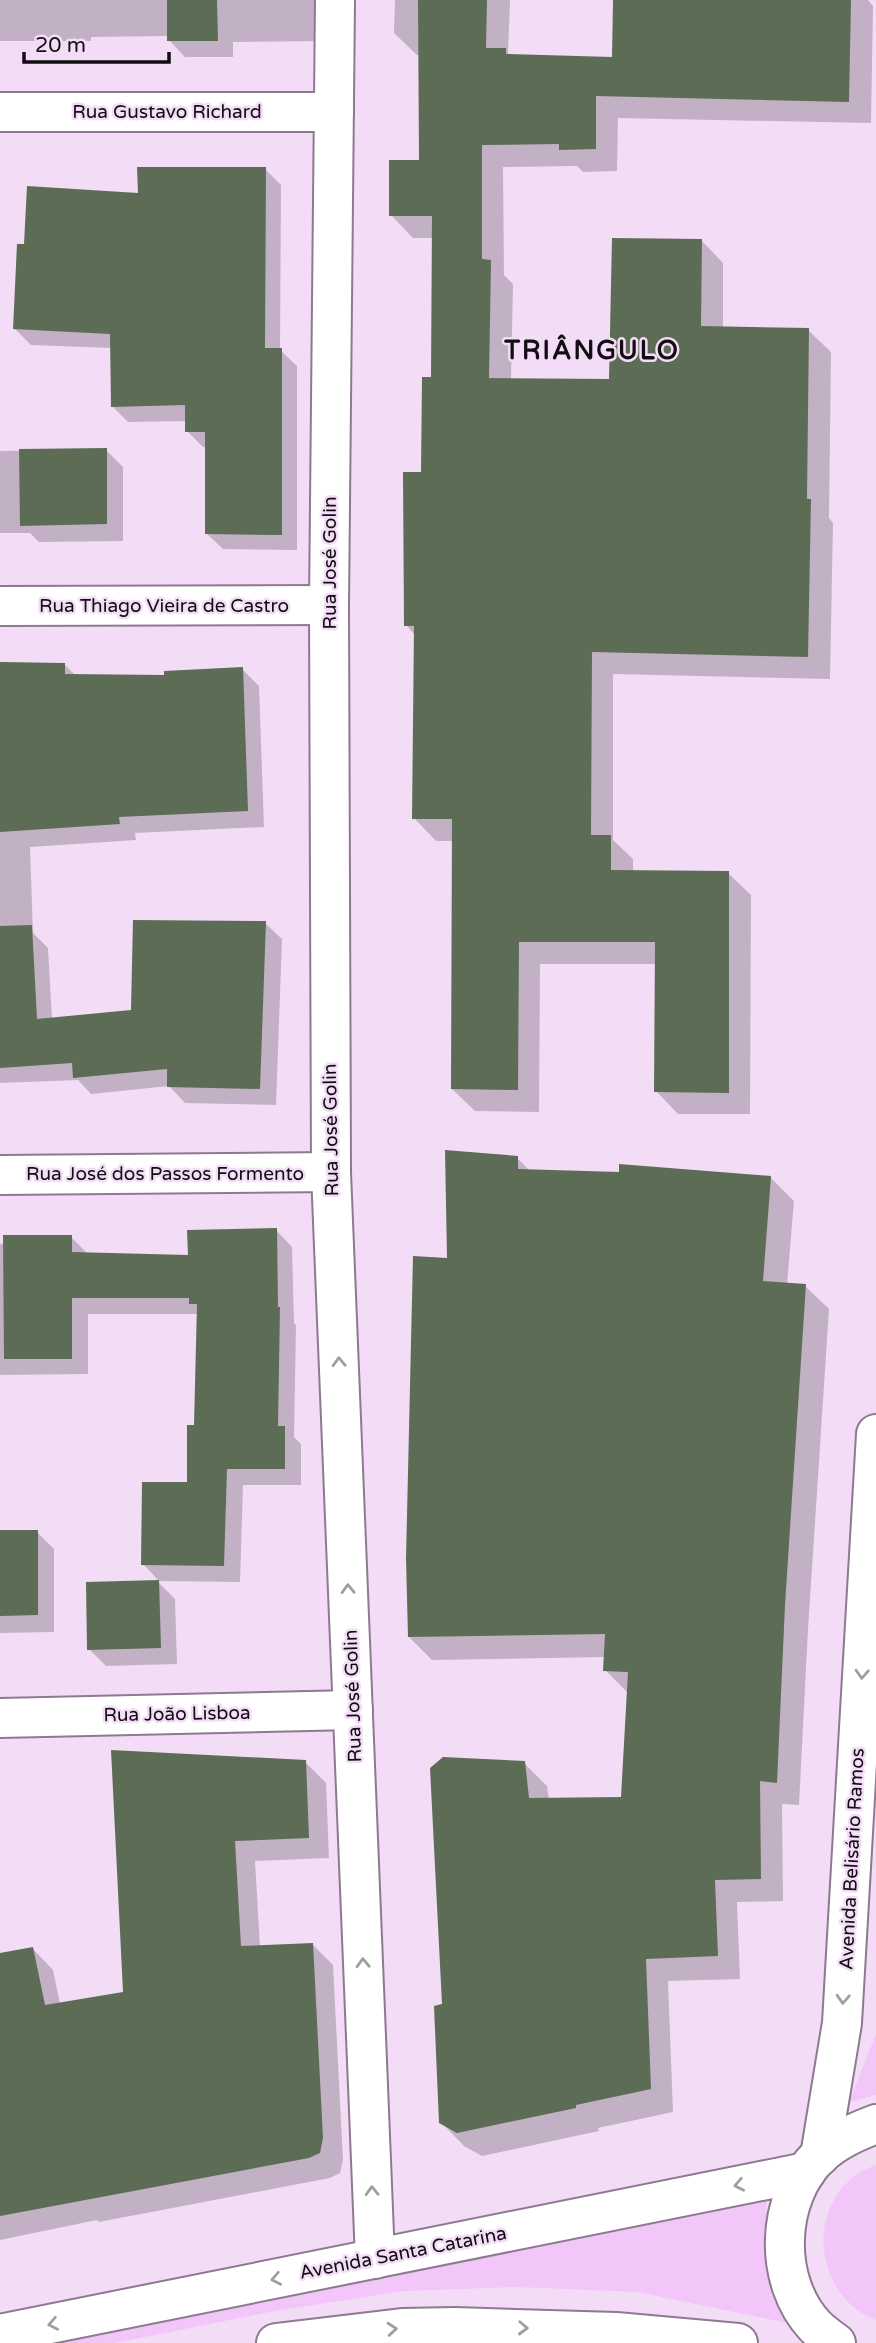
<svg xmlns="http://www.w3.org/2000/svg" width="876" height="2343" viewBox="0 0 876 2343" font-family="'Varela Round',sans-serif">
  <style>
    .green { fill: #f3c6fa }
    .shadow { fill: #0003 }
    .building { fill: #5d6c54 }
    .lines { fill: none; stroke-linecap: round; stroke-linejoin: round }
    .street-casing { stroke: #8d7990; stroke-width: 42 }
    .secondary-casing { stroke: #8d7990; stroke-width: 42 }
    .primary-casing { stroke: #8d7990; stroke-width: 42 }
    .street { stroke: #fff; stroke-width: 38 }
    .secondary { stroke: #fff; stroke-width: 38 }
    .primary { stroke: #fff; stroke-width: 38 }
    .oneway { stroke: #a19ea1 }
    .labels { text-anchor: middle; dominant-baseline: central; stroke-width: 5; stroke-linejoin: round; paint-order: stroke }
    .street-label { font-size: 19px; fill: #130c14; stroke: #f3ddf6 }
    .district-label { font-size: 26px; font-weight: bold; letter-spacing: 2px; fill: #130c14; stroke: #f3ddf6 }
  </style>
  <rect width="100%" height="100%" fill="#f3ddf6"/>
  <!-- green -->
  <g class="green">
    <polygon points="876,2034 876,2095 849,2102"/>
    <path d="M 876,2165 L 876,2320 C 808,2294 804,2190 876,2165 Z"/>
    <polygon points="767,2195 766,2247 797,2325 638,2292 515,2287 404,2291 275,2311 115,2343 23,2343"/>
  </g>
  <!-- shadow -->
  <g class="shadow">
    <polygon points="0,0 330,0 328,41 233,42 233,57 185,57 169,40 169,36 91,37 91,41 0,41"/>
    <polygon points="395,0 510,0 508,53 511,56 614,58 615,0 868,0 873,6 871,123 618,118 617,171 583,172 577,166 503,167 504,275 513,284 511,380 611,381 701,240 723,263 723,328 808,330 831,352 829,518 833,523 830,679 613,674 613,840 633,859 633,872 728,873 751,895 750,1114 678,1114 656,1091 656,964 540,964 539,1112 475,1111 452,1089 454,841 436,841 414,818 415,635 406,625 432,379 434,238 413,238 391,215 421,161 420,55 417,55 394,33"/>
    <polygon points="265,169 281,185 280,350 297,366 297,550 223,549 207,534 207,447 203,447 187,431 187,421 128,422 112,406 112,348 31,345 15,329 26,246 139,195"/>
    <polygon points="106,450 123,467 123,541 39,542 30,533 0,533 0,451"/>
    <polygon points="0,663 64,664 76,676 166,676 242,669 259,686 264,827 135,833 136,840 30,847 33,933 48,948 52,1019 133,1011 265,923 282,939 276,1105 185,1103 169,1086 91,1094 78,1080 0,1083"/>
    <polygon points="517,1158 530,1171 771,1178 794,1201 787,1285 805,1286 829,1309 808,1629 799,1805 782,1804 783,1901 737,1902 740,1979 668,1981 673,2112 598,2128 599,2131 482,2156 464,2146 441,2122 444,2006 524,1763 547,1786 549,1800 623,1799 629,1694 605,1670 606,1657 432,1660 409,1637 448,1260"/>
    <polygon points="276,1230 292,1247 294,1323 296,1325 294,1437 301,1444 301,1485 243,1485 240,1582 159,1581 143,1564 188,1484 196,1427 198,1314 88,1314 88,1374 0,1375 0,1244 71,1237 87,1253 190,1257"/>
    <polygon points="0,1532 37,1532 54,1549 54,1632 0,1633"/>
    <polygon points="158,1582 175,1599 177,1664 106,1666 89,1649"/>
    <polygon points="113,1752 305,1762 326,1783 329,1858 255,1861 260,1947 312,1944 333,1965 343,2160 340,2173 330,2178 99,2222 97,2220 0,2240 0,1955 33,1949 53,1970 60,2004 125,1993"/>
  </g>
  <!-- building -->
  <g class="building">
    <polygon points="167,0 217,0 218,41 167,41"/>
    <polygon points="418,0 487,0 486,48 506,48 506,54 612,57 613,0 851,0 849,102 596,96 596,149 559,150 559,144 482,145 482,259 491,260 489,378 609,379 612,238 702,239 701,326 809,328 807,499 811,499 808,657 592,652 591,835 611,835 611,870 729,871 729,1093 654,1092 655,942 519,942 518,1090 451,1089 452,819 412,819 414,626 404,626 403,472 421,472 422,377 431,377 432,216 389,216 389,160 419,160"/>
    <polygon points="137,167 266,167 265,348 282,348 282,535 205,534 205,432 185,432 185,405 111,407 110,334 13,329 17,244 24,244 27,186 138,193"/>
    <polygon points="107,448 107,524 20,526 19,449"/>
    <polygon points="0,662 65,663 65,674 164,675 164,671 243,667 248,811 119,817 120,824 0,832"/>
    <polygon points="133,920 266,921 260,1089 167,1087 167,1069 73,1078 72,1063 0,1068 0,926 32,925 37,1019 131,1010"/>
    <polygon points="445,1150 518,1156 518,1169 619,1172 619,1164 771,1176 763,1281 806,1284 785,1605 777,1783 760,1781 761,1879 715,1880 718,1956 646,1959 651,2089 576,2105 576,2108 457,2133 439,2123 434,2006 442,2004 430,1768 443,1757 525,1761 529,1798 621,1797 628,1672 603,1671 605,1634 408,1637 406,1559 413,1256 447,1258"/>
    <polygon points="277,1228 278,1307 280,1307 278,1426 285,1426 285,1469 227,1469 224,1566 141,1565 142,1482 187,1482 187,1425 194,1425 197,1304 189,1304 189,1298 72,1298 72,1359 4,1359 3,1235 72,1235 72,1252 188,1255 187,1230"/>
    <polygon points="0,1530 38,1530 38,1615 0,1616"/>
    <polygon points="159,1580 161,1648 87,1650 86,1582"/>
    <polygon points="111,1750 306,1760 309,1838 235,1841 241,1946 313,1943 323,2138 320,2153 309,2158 0,2216 0,1953 33,1947 45,2005 123,1992"/>
  </g>
  <g class="lines">
    <!-- street casing -->
    <g class="street-casing">
      <g id="street">
        <polyline points="0,112 334,112"/>
        <polyline points="0,606 329,605"/>
        <polyline points="0,1175 331,1172"/>
        <polyline points="0,1718 353,1710"/>
      </g>
    </g>
    <!-- secondary casing -->
    <g class="secondary-casing">
      <polyline id="secondary" points="335,0 329,605 331,1172 375,2259"/>
    </g>
    <!-- primary casing -->
    <g class="primary-casing">
      <g id="primary">
        <polyline points="820,2156 842,2023 876,1434"/>
        <polyline points="0,2334 806,2172"/>
        <polyline points="276,2343 402,2328 455,2327 616,2332 738,2343"/>
        <path d="M 836,2343 C 829,2338 821,2332 815,2326 C 773,2281 775,2198 820,2155 C 837,2140 855,2132 876,2124"/>
      </g>
    </g>
    <!-- street -->
    <use href="#street" class="street"/>
    <!-- secondary -->
    <use href="#secondary" class="secondary"/>
    <!-- primary -->
    <use href="#primary" class="primary"/>
  </g>
  <!-- one-way arrows -->
  <defs><path id="oneway-chevron" d="M-2-3.5L2.5 0L-2 3.5" fill="none" stroke-width="1.6" stroke-linecap="round" stroke-linejoin="round" transform="scale(1.75)"/></defs>
  <g class="oneway">
    <use href="#oneway-chevron" transform="translate(339 1362) rotate(-92)"/>
    <use href="#oneway-chevron" transform="translate(348 1589) rotate(-92)"/>
    <use href="#oneway-chevron" transform="translate(862 1674) rotate(93)"/>
    <use href="#oneway-chevron" transform="translate(363 1963) rotate(-92)"/>
    <use href="#oneway-chevron" transform="translate(843 1999) rotate(93)"/>
    <use href="#oneway-chevron" transform="translate(739 2185) rotate(169)"/>
    <use href="#oneway-chevron" transform="translate(372 2191) rotate(-92)"/>
    <use href="#oneway-chevron" transform="translate(276 2279) rotate(169)"/>
    <use href="#oneway-chevron" transform="translate(53 2324) rotate(169)"/>
    <use href="#oneway-chevron" transform="translate(523 2328) rotate(2)"/>
    <use href="#oneway-chevron" transform="translate(392 2329) rotate(-5)"/>
  </g>
  <g class="labels">
    <!-- street labels -->
    <g class="street-label">
      <text x="167" y="112">Rua Gustavo Richard</text>
      <text transform="translate(330 563) rotate(-90)">Rua José Golin</text>
      <text x="164" y="606">Rua Thiago Vieira de Castro</text>
      <text transform="translate(331 1130) rotate(-91)">Rua José Golin</text>
      <text x="165" y="1174">Rua José dos Passos Formento</text>
      <text transform="translate(353 1696) rotate(-92)">Rua José Golin</text>
      <text transform="translate(177 1714) rotate(-1)">Rua João Lisboa</text>
      <text transform="translate(852 1859) rotate(-87)">Avenida Belisário Ramos</text>
      <text transform="translate(403 2253) rotate(-11)">Avenida Santa Catarina</text>
    </g>
    <!-- district labels -->
    <g class="district-label">
      <text x="592" y="350">TRIÂNGULO</text>
    </g>
  </g>
  <!-- scale -->
  <path d="M24 52v10h145v-10" fill="none" stroke="#130c14" stroke-width="3.5"/>
  <text x="35" y="52" font-size="21" fill="#130c14" stroke="#f3ddf6" stroke-width="5" paint-order="stroke">20 m</text>
</svg>
